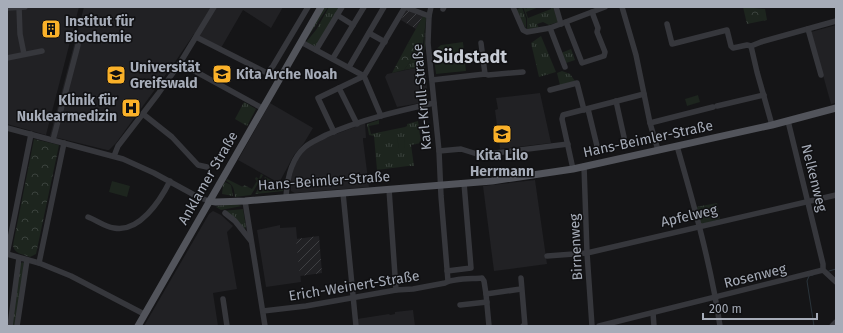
<svg xmlns="http://www.w3.org/2000/svg" width="843" height="333" viewBox="0 0 843 333" font-family="'Fira Sans',sans-serif">
  <style>
    .built { fill: #212124 }
    .industrial { fill: url(#industrial-furrows) }
    .grass { fill: url(#grass-tufts) }
    .forest { fill: url(#forest-crowns) }
    .garden { fill: #1d251e }
    .lines { fill: none; stroke-linecap: round; stroke-linejoin: round }
    .stream { stroke: #2a343b; stroke-width: 1 }
    .minor { stroke: #36373c; stroke-width: 5.5 }
    .major { stroke: #52545b; stroke-width: 7 }
    .labels { text-anchor: middle; dominant-baseline: central; stroke-width: 3; stroke-linejoin: round; paint-order: stroke }
    .poi-label { font-size: 14px; font-weight: bold; fill: #a6acb8; stroke: #101012; text-anchor: start }
    .street-label { font-size: 14px; fill: #a6acb8; stroke: #101012 }
    .district-label { font-size: 18px; font-weight: bold; fill: #c7cbd4; stroke: #101012 }
  </style>
  <defs>
    <pattern id="industrial-furrows" width="10" height="10" patternUnits="userSpaceOnUse"><rect width="10" height="10" fill="#212124"/><path d="M-1 1l2-2M0 10L10 0M9 11l2-2" fill="none" stroke="#3e3f42"/></pattern>
    <pattern id="grass-tufts" width="24" height="20" patternUnits="userSpaceOnUse"><rect width="24" height="20" fill="#1d251e"/><path d="M3 7l-1-3M5 7V3M7 7l1-3M15 17l-1-3M17 17v-4M19 17l1-3" fill="none" stroke="#3b423d"/></pattern>
    <pattern id="forest-crowns" width="20" height="18" patternUnits="userSpaceOnUse"><rect width="20" height="18" fill="#1d251e"/><path d="M2 6a3 3 0 1 1 6 0M12 15a3 3 0 1 1 6 0" fill="none" stroke="#3b423d"/></pattern>
  </defs>
  <rect width="100%" height="100%" fill="#151517"/>
  <!-- built -->
  <g class="built">
    <polygon points="7,7 79,7 46,135 7,124"/>
    <polygon points="84,7 283,7 271,28 243,10 221,48 194,34 175,62 116,143 109,150 107,150 50,136"/>
    <polygon points="836,25 836,103 831,104 811,32"/>
    <polygon points="425,66 428,97 426,102 397,107 385,77 387,74"/>
    <polygon points="540,93 551,143 500,149 495,110 498,109 496,98"/>
    <polygon points="270,103 313,128 304,143 294,155 279,183 238,160"/>
    <polygon points="365,123 366,138 363,138 363,140 369,187 295,193 291,191 291,178 296,161 307,147 328,137"/>
    <polygon points="535,180 547,264 494,271 483,186"/>
    <polygon points="213,211 221,215 233,226 227,232 237,289 213,293 218,326 144,326 209,214"/>
    <polygon points="280,225 280,228 296,227 301,282 266,287 257,230"/>
    <polygon points="413,310 415,326 358,326 357,319 389,314 390,315 395,314 395,312"/>
  </g>
  <!-- industrial -->
  <g class="industrial">
    <polygon points="407,9 418,15 423,16 416,29 401,20"/>
    <polygon points="319,236 322,273 300,276 296,239"/>
  </g>
  <!-- grass -->
  <g class="grass">
    <polygon points="324,7 328,7 306,40"/>
    <polygon points="329,7 340,7 317,47 306,42 316,30"/>
    <polygon points="522,7 526,19 526,29 516,10"/>
    <polygon points="523,7 525,7 526,9 528,7 539,7 526,12 528,18 551,9 551,7 553,7 558,22 549,25 543,22 537,24 539,28 530,30 527,29 527,18"/>
    <polygon points="423,16 426,17 425,51 424,45 426,19 423,44 425,66 404,70 419,49 408,43"/>
    <polygon points="541,36 556,72 539,77 531,43"/>
    <polygon points="571,49 575,60 566,63 561,53"/>
    <polygon points="562,71 570,74 575,81 560,85 557,73"/>
    <polygon points="244,102 256,109 247,126 235,119"/>
    <polygon points="379,120 379,124 369,126 371,134 405,127 407,126 407,124 418,121 421,143 411,145 414,166 408,166 377,170 374,136 369,135 367,124"/>
    <path d="M 261,174 L 263,175 L 251,195 L 235,197 C 234,189 234,185 226,181 L 227,179 L 243,187 L 244,185 L 252,189 L 257,181 L 255,179 L 256,177 L 259,179 Z"/>
    <polygon points="265,177 284,187 283,191 256,194 255,194"/>
    <polygon points="225,182 231,185 233,196 222,194 223,185"/>
    <polygon points="717,203 720,219 700,225 696,207"/>
    <polygon points="235,204 242,206 221,210 216,207 217,206"/>
    <polygon points="243,209 246,227 245,229 223,211"/>
    <polygon points="23,262 24,263 16,326 11,326 20,264"/>
  </g>
  <!-- forest -->
  <g class="forest">
    <polygon points="743,7 765,9 767,20 747,24"/>
    <polygon points="408,43 419,49 404,70 392,73"/>
    <path d="M 34,139 L 59,145 L 36,254 L 30,257 C 23,254 14,254 13,245 Z"/>
  </g>
  <!-- garden -->
  <g class="garden">
    <polygon points="463,42 466,71 436,74 433,52 441,45"/>
    <polygon points="698,95 700,102 687,106 685,99"/>
    <polygon points="404,137 405,148 399,148 397,138"/>
    <polygon points="112,181 130,186 127,197 109,192"/>
  </g>
  <g class="lines">
    <!-- stream -->
    <g class="stream">
      <polyline points="835,191 836,191"/>
      <polyline points="829,271 836,269"/>
      <polyline points="813,275 809,276 807,281 814,326"/>
    </g>
    <!-- minor -->
    <g class="minor">
      <polyline points="19,7 20,34 24,54"/>
      <polyline points="431,7 429,16 428,43 439,151 441,196 448,281"/>
      <polyline points="513,7 523,30 527,32 550,28 605,7"/>
      <polyline points="556,7 561,24"/>
      <polyline points="622,7 636,55 650,123 658,150"/>
      <polyline points="7,8 25,7"/>
      <polyline points="443,9 444,7"/>
      <polyline points="337,15 353,25"/>
      <polyline points="566,22 582,63 604,56 605,52 597,32 598,28 592,12"/>
      <polyline points="667,24 672,44 727,30 731,46 733,48 747,45 751,46 761,42 836,21"/>
      <polyline points="550,28 565,67"/>
      <polyline points="808,29 821,75"/>
      <polyline points="369,33 385,42"/>
      <polyline points="196,37 267,73 273,66 308,7"/>
      <polyline points="301,42 364,76"/>
      <polyline points="481,43 485,74"/>
      <polyline points="751,46 757,72 772,125"/>
      <polyline points="316,50 342,7"/>
      <polyline points="7,58 42,51"/>
      <polyline points="333,58 364,7"/>
      <polyline points="180,63 262,108"/>
      <polyline points="349,67 384,7"/>
      <polyline points="364,76 405,7 429,16"/>
      <polyline points="364,76 381,116"/>
      <polyline points="432,80 485,74 488,75 523,72"/>
      <polyline points="339,88 357,124"/>
      <polyline points="550,90 577,83 584,110"/>
      <polyline points="616,101 624,137"/>
      <polyline points="717,106 764,95"/>
      <polyline points="588,109 597,146"/>
      <polyline points="143,114 172,137 198,165 207,167"/>
      <polyline points="788,121 823,264 823,270 836,282"/>
      <polyline points="650,123 713,107"/>
      <polyline points="7,128 123,159 154,173 198,197 209,201"/>
      <polyline points="334,132 318,98 364,76"/>
      <polyline points="53,140 78,45"/>
      <path d="M 677,146 C 694,205 711,265 720,326"/>
      <polyline points="439,151 461,149 477,154 495,153 568,144"/>
      <polyline points="114,156 118,146 158,94 180,63 214,7"/>
      <polyline points="584,166 587,253 592,326"/>
      <polyline points="573,169 562,119 563,115 644,94"/>
      <polyline points="389,189 396,290"/>
      <polyline points="343,193 356,326"/>
      <path d="M 286,197 C 287,180 291,159 305,147 C 311,142 319,139 326,135 C 360,120 398,111 434,103"/>
      <polyline points="245,201 265,326"/>
      <polyline points="225,213 235,221 251,241"/>
      <path d="M 88,217 C 96,220 105,227 114,228 C 139,233 160,201 170,181"/>
      <polyline points="7,254 39,263 71,276 144,314"/>
      <polyline points="7,254 31,134"/>
      <polyline points="547,256 587,253 836,195"/>
      <polyline points="39,263 64,143"/>
      <polyline points="447,271 471,268 464,183"/>
      <polyline points="521,278 525,326 523,326"/>
      <polyline points="486,294 489,326"/>
      <polyline points="223,299 227,326"/>
      <polyline points="460,305 487,302"/>
      <path d="M 263,311 L 306,306 L 396,290 L 413,289 L 445,283 C 453,278 472,279 482,278 L 484,281 L 486,294 L 521,289"/>
      <polyline points="653,313 654,326"/>
      <polyline points="10,326 19,258"/>
      <polyline points="17,326 27,260"/>
      <polyline points="599,326 823,270"/>
      <polyline points="832,326 836,322"/>
    </g>
    <!-- major -->
    <g class="major">
      <polyline points="209,201 216,202 245,201 492,181 573,169 772,125 836,108"/>
      <polyline points="138,326 321,7"/>
    </g>
  </g>
  <!-- icons -->
  <defs>
    <g id="building-square" transform="scale(1)"><rect x="-9" y="-9" width="18" height="18" rx="4" fill="#fab129" stroke="#101012"/><path d="M-4-6H4V6H1V3H-1V6H-4ZM-2.5-4.3h1.7v1.8h-1.7ZM.8-4.3h1.7v1.8H.8ZM-2.5-1h1.7V.8h-1.7ZM.8-1h1.7V.8H.8Z" fill="#111"/></g>
    <g id="school-square" transform="scale(1)"><rect x="-9" y="-9" width="18" height="18" rx="4" fill="#fab129" stroke="#101012"/><path d="M0-5L7-2L0 1L-7-2ZM-4 1L0 2.5L4 1V4Q0 6-4 4Z" fill="#111"/></g>
    <g id="university-square" transform="scale(1)"><rect x="-9" y="-9" width="18" height="18" rx="4" fill="#fab129" stroke="#101012"/><path d="M0-5L7-2L0 1L-7-2ZM-4 1L0 2.5L4 1V4Q0 6-4 4Z" fill="#111"/></g>
    <g id="hospital-square" transform="scale(1)"><rect x="-9" y="-9" width="18" height="18" rx="4" fill="#fab129" stroke="#101012"/><path d="M-5-5h3v3.5h4V-5h3V5h-3V1.5h-4V5h-3Z" fill="#111"/></g>
  </defs>
  <g fill-rule="evenodd">
    <use href="#building-square" x="51" y="29"/>
    <use href="#school-square" x="222" y="74"/>
    <use href="#university-square" x="116" y="75"/>
    <use href="#hospital-square" x="131" y="108"/>
    <use href="#school-square" x="502" y="134"/>
  </g>
  <g class="labels">
    <!-- poi labels -->
    <g class="poi-label">
      <text x="65" y="21">Institut für<tspan x="65" dy="16">Biochemie</tspan></text>
      <text x="130" y="67">Universität<tspan x="130" dy="16">Greifswald</tspan></text>
      <text x="236" y="74">Kita Arche Noah</text>
      <text x="117" y="100" text-anchor="end">Klinik für<tspan x="117" dy="16">Nuklearmedizin</tspan></text>
      <text x="502" y="155" text-anchor="middle">Kita Lilo<tspan x="502" dy="16">Herrmann</tspan></text>
    </g>
    <!-- street labels -->
    <g class="street-label">
      <text transform="translate(422 97) rotate(-95)">Karl-Krull-Straße</text>
      <text transform="translate(648 139) rotate(-12)">Hans-Beimler-Straße</text>
      <text transform="translate(208 178) rotate(-60)">Anklamer Straße</text>
      <text transform="translate(814 178) rotate(76)">Nelkenweg</text>
      <text transform="translate(324 181) rotate(-4)">Hans-Beimler-Straße</text>
      <text transform="translate(689 216) rotate(-13)">Apfelweg</text>
      <text transform="translate(576 247) rotate(-93)">Birnenweg</text>
      <text transform="translate(755 276) rotate(-14)">Rosenweg</text>
      <text transform="translate(354 286) rotate(-9)">Erich-Weinert-Straße</text>
    </g>
    <!-- district labels -->
    <g class="district-label">
      <text x="470" y="57">Südstadt</text>
    </g>
  </g>
  <!-- border -->
  <rect width="843" height="333" fill="none" stroke="#a6acb8" stroke-width="16"/>
  <!-- scale -->
  <path d="M703 313v6h114v-6" fill="none" stroke="#a6acb8" stroke-width="2"/>
  <text x="709" y="313" font-size="12" fill="#a6acb8" stroke="#101012" stroke-width="3" paint-order="stroke">200 m</text>
</svg>
